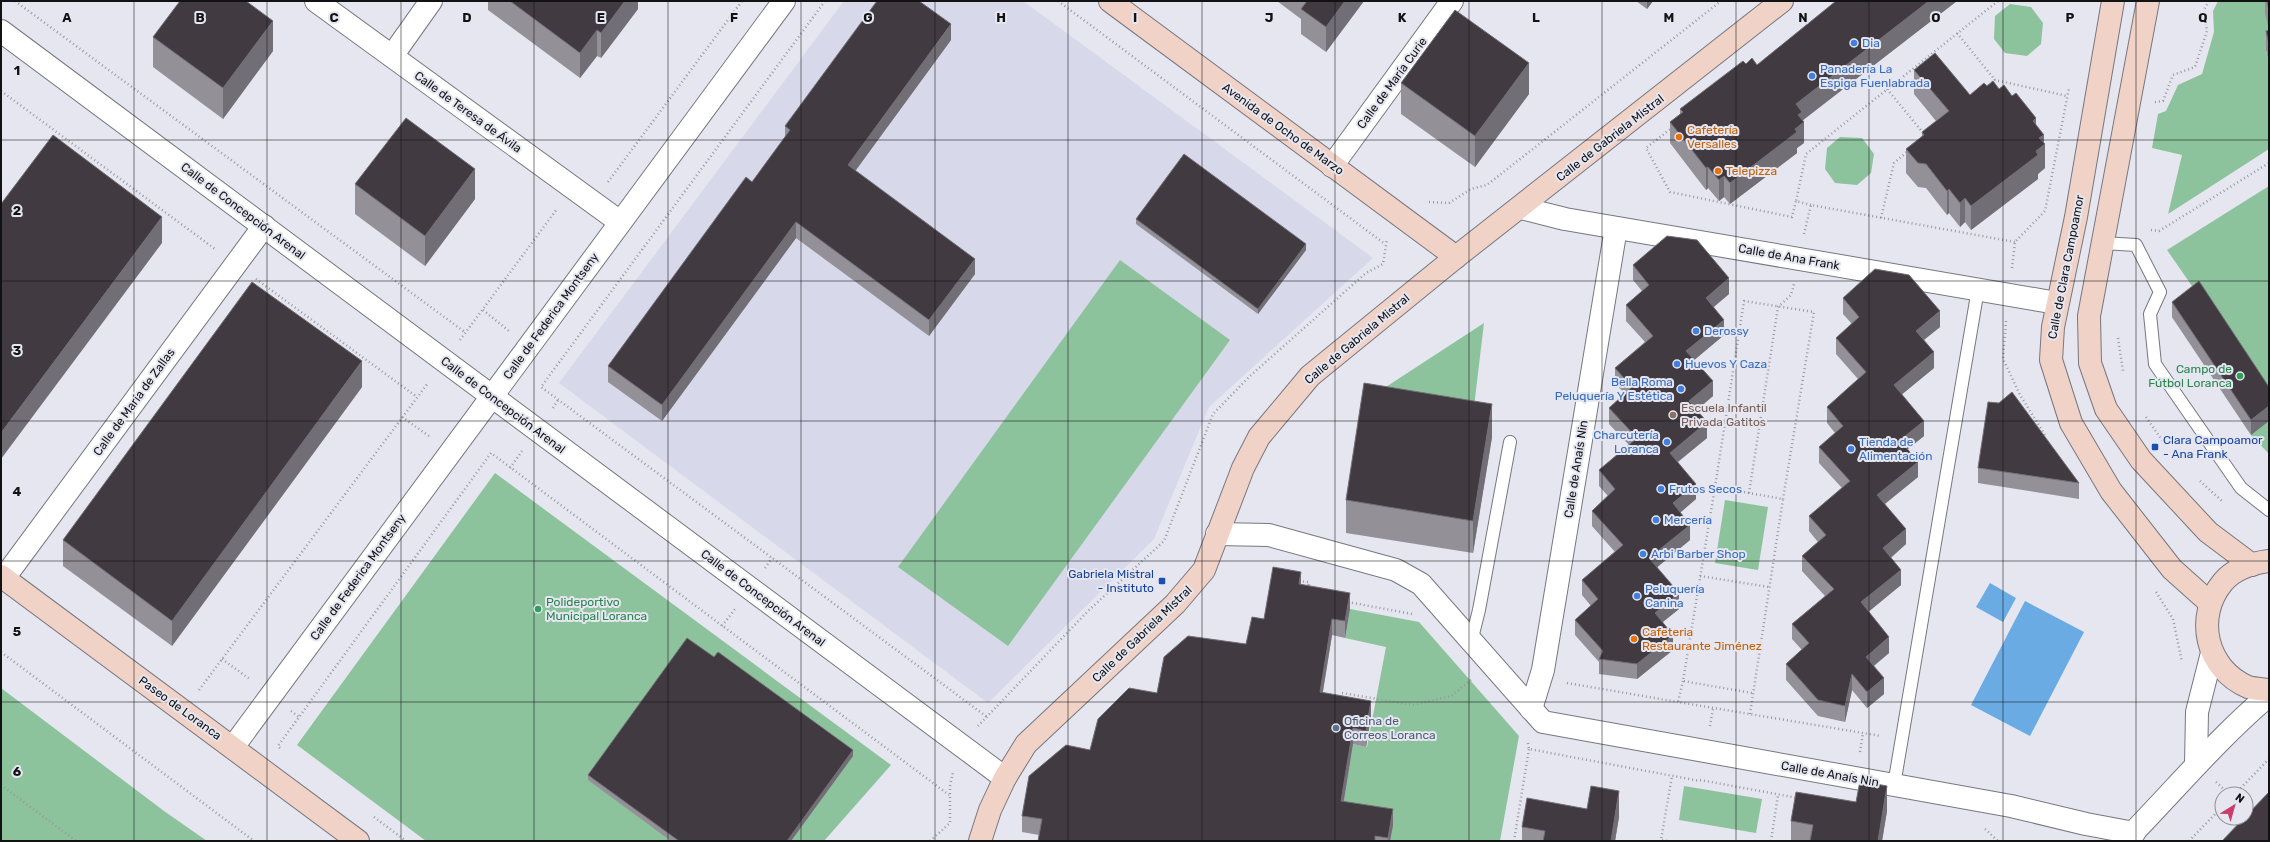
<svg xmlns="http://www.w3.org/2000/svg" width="2270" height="842" viewBox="0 0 2270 842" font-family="Rubik,sans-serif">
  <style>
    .built { fill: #d7d8e9 }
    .green { fill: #8dc39c }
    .water { fill: #6aabe3 }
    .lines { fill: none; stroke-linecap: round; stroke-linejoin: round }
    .lane-casing { stroke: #777780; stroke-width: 14 }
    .street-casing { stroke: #777780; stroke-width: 24 }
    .secondary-casing { stroke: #777780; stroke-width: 24 }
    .path { stroke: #9999a1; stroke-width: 2.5; stroke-dasharray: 1 3; stroke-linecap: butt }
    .lane { stroke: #fff; stroke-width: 12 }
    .street { stroke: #fff; stroke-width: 22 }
    .secondary { stroke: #f1d2c6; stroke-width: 22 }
    .wall { fill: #939098 }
    .shaded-wall { fill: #726e76 }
    .building { fill: #413b41; stroke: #726e76 }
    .grid { fill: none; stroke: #121215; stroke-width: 1; stroke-opacity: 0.55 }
    .shop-dot { fill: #3f7fe0; stroke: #e5e6f0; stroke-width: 1.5 }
    .food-dot { fill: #e8710a; stroke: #e5e6f0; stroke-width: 1.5 }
    .leisure-dot { fill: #2e9e5b; stroke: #e5e6f0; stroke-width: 1.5 }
    .education-dot { fill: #8d6e63; stroke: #e5e6f0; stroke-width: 1.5 }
    .transit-dot { fill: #1a4fb4; stroke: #e5e6f0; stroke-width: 1.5 }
    .service-dot { fill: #5c6f8a; stroke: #e5e6f0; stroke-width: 1.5 }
    .labels { text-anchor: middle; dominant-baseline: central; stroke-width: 4; stroke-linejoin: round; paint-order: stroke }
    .shop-label { font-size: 12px; fill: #366cbe; stroke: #e5e6f0; text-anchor: start }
    .street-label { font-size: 12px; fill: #121215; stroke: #e5e6f0 }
    .food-label { font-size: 12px; fill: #c56008; stroke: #e5e6f0; text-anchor: start }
    .leisure-label { font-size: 12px; fill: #27864d; stroke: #e5e6f0; text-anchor: end }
    .education-label { font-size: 12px; fill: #785e54; stroke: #e5e6f0; text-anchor: start }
    .transit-label { font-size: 12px; fill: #164399; stroke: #e5e6f0; text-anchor: start }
    .service-label { font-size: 12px; fill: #4e5e75; stroke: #e5e6f0; text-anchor: start }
    .grid-label { font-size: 13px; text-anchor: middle; font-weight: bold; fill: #121215; stroke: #e5e6f0; stroke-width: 4; stroke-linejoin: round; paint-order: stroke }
  </style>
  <rect width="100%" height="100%" fill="#e5e6f0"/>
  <!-- built -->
  <polygon class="built" points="844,1 1023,1 1373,258 1209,407 1154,539 988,703 559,383"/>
  <!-- green -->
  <g class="green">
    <polygon points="2218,1 2268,1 2269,50 2266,51 2269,64 2269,149 2168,214 2182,155 2152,148 2158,114 2166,111 2178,85 2202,74 2214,32 2213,11"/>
    <polygon points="2010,4 2031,7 2043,23 2041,44 2027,56 2005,53 1994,39 1995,16"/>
    <polygon points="1840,137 1862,138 1874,154 1871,173 1857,185 1835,183 1825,169 1827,148"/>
    <polygon points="2269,186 2269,454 2251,435 2172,317 2199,296 2167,250"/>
    <polygon points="1120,260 1230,340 1008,646 898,567"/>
    <polygon points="1484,323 1473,415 1369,398"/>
    <polygon points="495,473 891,765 824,841 426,841 297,745"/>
    <polygon points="1725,500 1768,507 1758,570 1715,563"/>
    <polygon points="1350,609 1419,622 1519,736 1500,841 1390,841 1392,825 1343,805 1353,744 1367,747 1386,647 1345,638"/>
    <polygon points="1,688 164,811 207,841 1,841"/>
    <polygon points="1684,786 1762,799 1756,833 1679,820"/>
  </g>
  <!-- water -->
  <g class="water">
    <polygon points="1990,583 2016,598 2003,622 1976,607"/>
    <polygon points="2025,601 2084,632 2030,736 1971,705"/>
  </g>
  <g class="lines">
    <!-- lane casing -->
    <g class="lane-casing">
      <g id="lane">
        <polyline points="2102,243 2136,245 2160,292 2150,314 2155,364 2241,488 2269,510"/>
        <polyline points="1471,642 1479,610 1510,442"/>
        <polyline points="1894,785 1978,289"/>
      </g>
    </g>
    <!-- street casing -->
    <g class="street-casing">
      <g id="street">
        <polyline points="316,1 620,222"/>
        <polyline points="1,31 1005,778"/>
        <polyline points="392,56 431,1"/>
        <polyline points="1332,166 1452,1"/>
        <polyline points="1521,208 1565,219 2057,303"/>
        <polyline points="1217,534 1269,535 1396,570 1421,584 1543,722 2011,806 2086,824 2134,833"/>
        <polyline points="4,578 264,226"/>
        <polyline points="1531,709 1543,670 1616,228"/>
        <polyline points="233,747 784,1"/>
        <polyline points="2196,765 2197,712 2212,653"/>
        <path d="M 2125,841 C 2173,792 2217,739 2269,695"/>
      </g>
    </g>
    <!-- secondary casing -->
    <g class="secondary-casing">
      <g id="secondary">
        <polyline points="1110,1 1456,257"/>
        <polyline points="2113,1 2076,217 2053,327 2051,360 2071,423 2111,491 2172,569 2210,603"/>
        <polyline points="2148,1 2089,316 2090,363 2106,409 2141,460 2208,532 2252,565"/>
        <path d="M 2269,561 C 2253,563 2234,569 2223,582 C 2194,617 2206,669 2248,687 C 2254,689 2262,689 2269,690"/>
        <polyline points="1,576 358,841"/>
        <polyline points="980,841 990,810 1005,778 1026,744 1175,604 1204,570 1243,468 1259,437 1310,376 1456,257 1782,1"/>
      </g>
    </g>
    <!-- path -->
    <g class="path">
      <polyline points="15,1 466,333"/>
      <polyline points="825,1 541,387 987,717"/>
      <polyline points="1058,1 1385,244"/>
      <polyline points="1957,33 1995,80"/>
      <polyline points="1985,88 1995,80 2067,96"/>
      <polyline points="1887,89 1924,134"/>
      <polyline points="1,91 215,249"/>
      <polyline points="2155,102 2163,101 2173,75 2195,67 2207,31 2204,10 2209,1"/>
      <polyline points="1673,127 1646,148 1670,192 1792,217 1796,201"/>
      <polyline points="608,182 742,1"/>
      <polyline points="1429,202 1449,203 1471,189 1487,185 1721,1"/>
      <polyline points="1811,205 1796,201 1806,154 1998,1"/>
      <polyline points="1881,218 1894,163 1908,151"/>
      <polyline points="2151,230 2159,231 2269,163"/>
      <polyline points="1804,234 1811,205 2015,242"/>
      <polyline points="2012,268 2015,242 2045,211 2069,88"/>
      <polyline points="256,279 417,397"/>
      <polyline points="483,310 509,331"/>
      <polyline points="2006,321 2003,359 2020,395 2045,435"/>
      <polyline points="2118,338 2123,371"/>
      <polyline points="460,340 557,209"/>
      <polyline points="553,408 558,400"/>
      <polyline points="402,417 429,436"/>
      <polyline points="2146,417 2166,446"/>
      <polyline points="510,468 522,451"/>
      <polyline points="2200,481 2223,502"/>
      <polyline points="1715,487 1744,301 1814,312 1783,499"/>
      <polyline points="1749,493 1715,487 1683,681 1752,693"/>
      <polyline points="765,568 772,558"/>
      <polyline points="1700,576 1769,587"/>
      <polyline points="1299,581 1309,582 1308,588"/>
      <polyline points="2156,592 2173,619 2182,662"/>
      <polyline points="1348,602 1412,614"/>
      <polyline points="722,626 735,609"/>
      <polyline points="1,652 254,841"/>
      <polyline points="222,659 251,680"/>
      <polyline points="1683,681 1678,702 1881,736"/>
      <polyline points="1567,683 1678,702"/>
      <polyline points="199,690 428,383"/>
      <polyline points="1342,693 1413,705 1451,696 1471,680"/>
      <polyline points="291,711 299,717"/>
      <polyline points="1750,714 1783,499 1749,493 1778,307 1791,295 1794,284"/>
      <polyline points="978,726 1088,611 1164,541 1213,414 1250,376 1366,273 1383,264 1387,239"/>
      <polyline points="1710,726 1713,709"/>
      <polyline points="1528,743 1529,749 1700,781"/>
      <polyline points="280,748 278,746 491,453 949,795"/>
      <polyline points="1860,752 1863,733"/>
      <polyline points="1700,780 1798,798"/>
      <polyline points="2216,782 2229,794"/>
      <polyline points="1,785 76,841"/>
      <polyline points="2235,794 2269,759"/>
      <polyline points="374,817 406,841"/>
      <polyline points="1985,829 1998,841"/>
      <polyline points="930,841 950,823 950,786 953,772"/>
      <polyline points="1514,841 1529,749"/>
      <polyline points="1667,841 1661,840 1672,776"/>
      <polyline points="1771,841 1778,795"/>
      <polyline points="2189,841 2222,807"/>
    </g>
    <!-- lane -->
    <use href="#lane" class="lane"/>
    <!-- street -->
    <use href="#street" class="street"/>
    <!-- secondary -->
    <use href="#secondary" class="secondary"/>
  </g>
  <!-- wall -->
  <g class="wall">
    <polygon points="488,1 638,1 638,9 601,58 597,56 580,78 488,10"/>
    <polygon points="1277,1 1364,1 1326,52 1301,34 1301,19"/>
    <polygon points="1636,1 1653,1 1647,9"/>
    <polygon points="1836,1 1957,1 1802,120 1804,143 1797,148 1797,153 1730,204 1724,197 1719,201 1708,188 1706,190 1670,143 1670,122 1680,114 1680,109 1746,64 1757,65"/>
    <polygon points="2265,1 2269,1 2269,30 2265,13"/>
    <polygon points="2269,30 2269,64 2266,50 2266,31"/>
    <polygon points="153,37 273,51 223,119 153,67"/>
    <polygon points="951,40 855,171 975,274 929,336 796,238 662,421 608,382 608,366 752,182 785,137 785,126"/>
    <polygon points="1914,70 1970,95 1987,86 1999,89 2036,125 2044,142 2045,168 2038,174 2038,179 1971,230 1965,222 1960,227 1949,213 1947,215 1926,188 1918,187 1906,173 1906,149 1922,136 1922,132 1936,121 1914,94"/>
    <polygon points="1401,83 1529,94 1475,167 1401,114"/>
    <polygon points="355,184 475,199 425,266 355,214"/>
    <polygon points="1136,219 1306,250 1258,314 1136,224"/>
    <polygon points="1633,265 1729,294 1714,307 1724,335 1694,360 1713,396 1697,410 1707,438 1678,462 1696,499 1680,512 1690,540 1657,567 1679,609 1663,622 1673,650 1637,679 1599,674 1599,662 1575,635 1575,620 1591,606 1582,595 1582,580 1615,552 1592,526 1592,511 1608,496 1599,486 1599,470 1629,445 1609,424 1609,408 1625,394 1615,383 1615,368 1645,342 1626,321 1626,305 1642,291 1633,280"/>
    <polygon points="1843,298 1940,327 1924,340 1934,368 1902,394 1924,436 1908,449 1918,477 1885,504 1906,544 1891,558 1901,585 1869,611 1889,653 1874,666 1884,694 1867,708 1852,690 1845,722 1818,716 1786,680 1786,664 1802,650 1792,639 1792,624 1825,596 1802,571 1802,556 1818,542 1809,531 1809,516 1842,488 1819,463 1819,447 1835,433 1827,423 1827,407 1858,379 1836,354 1836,338 1852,324 1843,314"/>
    <polygon points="2172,302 2269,387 2251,435 2172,317"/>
    <polygon points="362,387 172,646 63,566 63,540"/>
    <polygon points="1492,437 1473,553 1346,533 1346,500"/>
    <polygon points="1978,468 2079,483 2079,499 1978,483"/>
    <polygon points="1301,584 1350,609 1345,638 1332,635 1323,692 1371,717 1366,747 1353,744 1344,801 1393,825 1390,841 1038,841 1039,835 1022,832 1022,816 1090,750 1157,693 1246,644 1264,619"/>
    <polygon points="714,657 853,756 791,841 671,841 588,780 588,775"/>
    <polygon points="1887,811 1882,841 1791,841 1791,821"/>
    <polygon points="1619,817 1615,841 1522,841 1522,827"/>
  </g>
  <!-- shaded-wall -->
  <g class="shaded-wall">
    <polygon points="625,1 638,1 638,9 601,58 601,33"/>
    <polygon points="1345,1 1364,1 1326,52 1326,27"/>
    <polygon points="1647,1 1653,1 1647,9"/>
    <polygon points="1929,1 1957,1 1802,121 1804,122 1804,143 1797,148 1797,153 1730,204 1730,183 1796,104"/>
    <polygon points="273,21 273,51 223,119 223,88"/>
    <polygon points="951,24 951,40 848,181 848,165"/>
    <polygon points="597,30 597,56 580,78 580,53"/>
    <polygon points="1529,63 1529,94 1475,167 1475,136"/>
    <polygon points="2036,118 2036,142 2033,121"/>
    <polygon points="2044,135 2044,145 2045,144 2045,168 2038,174 2038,179 1971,230 1971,206 2036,151 2039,138"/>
    <polygon points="1708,167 1708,188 1706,190 1706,168"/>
    <polygon points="475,169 475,199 425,266 425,236"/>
    <polygon points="1724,176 1724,197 1719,201 1719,180"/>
    <polygon points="1949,189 1949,213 1947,215 1947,191"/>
    <polygon points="1965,198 1965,222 1960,227 1960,203"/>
    <polygon points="162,217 162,243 1,459 1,433"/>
    <polygon points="796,222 796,238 662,421 662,405"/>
    <polygon points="1306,244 1306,250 1258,314 1258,309"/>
    <polygon points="975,259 975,274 929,336 929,320"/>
    <polygon points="1729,278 1729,294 1706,313 1706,298"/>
    <polygon points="1940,311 1940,327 1916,346 1916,331"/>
    <polygon points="1724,320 1724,335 1686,367 1686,351"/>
    <polygon points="1934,352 1934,368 1894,401 1894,385"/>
    <polygon points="362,361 362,387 172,646 172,621"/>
    <polygon points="1713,381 1713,396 1689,416 1689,401"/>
    <polygon points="1492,404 1492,437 1473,553 1473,521"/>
    <polygon points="2269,406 2269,421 2251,435 2251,420"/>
    <polygon points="1924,421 1924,436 1900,455 1900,440"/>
    <polygon points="1707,422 1707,438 1670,468 1670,453"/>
    <polygon points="1918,462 1918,477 1877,510 1877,495"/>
    <polygon points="1696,484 1696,499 1673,519 1673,503"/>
    <polygon points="1690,525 1690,540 1649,574 1649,558"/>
    <polygon points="1906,529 1906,544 1883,564 1883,548"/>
    <polygon points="1901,570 1901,585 1861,618 1861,602"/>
    <polygon points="1301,572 1301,588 1299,584"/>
    <polygon points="1350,593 1350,609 1345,638 1345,621"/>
    <polygon points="1679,593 1679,609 1655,628 1655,613"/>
    <polygon points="1332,619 1332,635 1320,708 1320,692"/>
    <polygon points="1673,635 1673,650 1637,679 1637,664"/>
    <polygon points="1889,637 1889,653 1866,672 1866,657"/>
    <polygon points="1852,674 1852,690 1845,722 1845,706"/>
    <polygon points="1884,678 1884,694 1867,708 1867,692"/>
    <polygon points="1371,701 1371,717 1366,747 1366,731"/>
    <polygon points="1353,728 1353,744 1341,817 1341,801"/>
    <polygon points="853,750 853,756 791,841 787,841"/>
    <polygon points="1887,786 1887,811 1882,841 1878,841"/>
    <polygon points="1619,791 1619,817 1615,841 1611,841"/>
    <polygon points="1393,809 1393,825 1390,841 1388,841"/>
  </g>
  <!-- building -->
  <g class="building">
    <polygon points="180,1 246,1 273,21 223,88 153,37"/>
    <polygon points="510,1 625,1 601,33 597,30 580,53"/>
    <polygon points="877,1 919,1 951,24 848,165 975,259 929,320 796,222 662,405 608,366 746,177 752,182 790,130 785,126"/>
    <polygon points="1307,1 1345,1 1326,27 1301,9"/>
    <polygon points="1836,1 1929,1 1796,104 1802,112 1798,115 1804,122 1795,129 1797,132 1730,183 1724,176 1719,180 1708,167 1706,168 1670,122 1683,112 1680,109 1743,61 1746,64 1752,58 1757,65"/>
    <polygon points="2267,1 2269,1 2269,10"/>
    <polygon points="1455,10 1529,63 1475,136 1401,83"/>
    <polygon points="2269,30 2269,44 2266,31"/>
    <polygon points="1935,53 1970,95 1984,83 1987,86 1993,81 1999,89 2004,85 2012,96 2016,93 2036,118 2033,121 2044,135 2039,138 2045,144 2036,151 2038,155 1971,206 1965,198 1960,203 1949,189 1947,191 1926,164 1918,163 1906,149 1924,135 1922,132 1949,111 1914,70"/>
    <polygon points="406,118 475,169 425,236 355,184"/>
    <polygon points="53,135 162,217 1,433 1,204"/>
    <polygon points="1184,154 1306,244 1258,309 1136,219"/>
    <polygon points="1667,236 1697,240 1729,278 1706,298 1724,320 1686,351 1713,381 1689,401 1707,422 1670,453 1696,484 1673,503 1690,525 1649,558 1679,593 1655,613 1673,635 1637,664 1599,659 1603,651 1575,620 1598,599 1582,580 1623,545 1592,511 1615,489 1599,470 1637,438 1609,408 1632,387 1615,368 1653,336 1626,305 1649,285 1633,265"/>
    <polygon points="1875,269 1909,275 1940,311 1916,331 1934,352 1894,385 1924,421 1900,440 1918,462 1877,495 1906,529 1883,548 1901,570 1861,602 1889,637 1866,657 1884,678 1867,692 1852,674 1845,706 1818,700 1786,664 1809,643 1792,624 1834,589 1802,556 1826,535 1809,516 1850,481 1819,447 1843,426 1827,407 1866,372 1836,338 1859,317 1843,298"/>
    <polygon points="2199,281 2269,387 2269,406 2251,420 2172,302"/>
    <polygon points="252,282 362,361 172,621 63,540"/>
    <polygon points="1364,383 1492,404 1473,521 1346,500"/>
    <polygon points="2012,392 2079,483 1978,468 1988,402 1999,403"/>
    <polygon points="1273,567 1301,572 1299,584 1350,593 1345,621 1332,619 1320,692 1371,701 1366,731 1353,728 1341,801 1393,809 1388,838 1375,836 1375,841 1038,841 1042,819 1022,816 1029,776 1066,745 1090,750 1098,719 1129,688 1157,693 1164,657 1188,636 1246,644 1252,617 1264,619"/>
    <polygon points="687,638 714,657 718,652 853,750 787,841 679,841 588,775"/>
    <polygon points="1860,781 1887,786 1878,841 1810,841 1813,825 1791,821 1796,792 1856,802"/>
    <polygon points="1591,786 1619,791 1611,841 1543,841 1545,831 1522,827 1527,798 1587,809"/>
    <polygon points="2269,792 2269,841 2222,841 2244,818 2246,818 2246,816"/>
  </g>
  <!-- grid -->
  <path class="grid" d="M 134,1 L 134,841M 267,1 L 267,841M 401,1 L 401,841M 534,1 L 534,841M 668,1 L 668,841M 801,1 L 801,841M 935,1 L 935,841M 1068,1 L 1068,841M 1202,1 L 1202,841M 1335,1 L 1335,841M 1469,1 L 1469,841M 1602,1 L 1602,841M 1736,1 L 1736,841M 1869,1 L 1869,841M 2003,1 L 2003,841M 2136,1 L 2136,841M 1,140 L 2269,140M 1,281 L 2269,281M 1,421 L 2269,421M 1,561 L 2269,561M 1,702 L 2269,702"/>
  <!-- markers -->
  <g class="shop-dot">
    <circle cx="1854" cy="43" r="4"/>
    <circle cx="1812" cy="76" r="4"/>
    <circle cx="1696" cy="331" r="4"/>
    <circle cx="1677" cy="364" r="4"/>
    <circle cx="1681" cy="389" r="4"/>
    <circle cx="1667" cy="442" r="4"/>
    <circle cx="1851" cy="449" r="4"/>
    <circle cx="1661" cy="489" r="4"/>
    <circle cx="1656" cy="520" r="4"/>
    <circle cx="1643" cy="554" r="4"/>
    <circle cx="1637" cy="596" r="4"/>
  </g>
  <g class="food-dot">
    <circle cx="1679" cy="137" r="4"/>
    <circle cx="1718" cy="171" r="4"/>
    <circle cx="1634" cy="639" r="4"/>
  </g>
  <g class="leisure-dot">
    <circle cx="2240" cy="376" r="4"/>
    <circle cx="538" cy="609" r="4"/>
  </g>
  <circle class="education-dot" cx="1673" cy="415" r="4"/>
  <g class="transit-dot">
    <rect x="2151" y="443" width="8" height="8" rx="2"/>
    <rect x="1158" y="577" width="8" height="8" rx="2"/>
  </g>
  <circle class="service-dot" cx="1336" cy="728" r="4"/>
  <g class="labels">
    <!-- shop labels -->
    <g class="shop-label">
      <text x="1862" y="43">Dia</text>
      <text x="1820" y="69">Panadería La<tspan x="1820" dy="14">Espiga Fuenlabrada</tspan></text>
      <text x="1704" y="331">Derossy</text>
      <text x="1685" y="364">Huevos Y Caza</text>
      <text x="1673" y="382" text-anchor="end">Bella Roma<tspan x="1673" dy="14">Peluquería Y Estética</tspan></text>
      <text x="1659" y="435" text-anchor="end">Charcutería<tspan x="1659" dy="14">Loranca</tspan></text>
      <text x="1859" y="442">Tienda de<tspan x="1859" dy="14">Alimentación</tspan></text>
      <text x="1669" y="489">Frutos Secos</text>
      <text x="1664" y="520">Mercería</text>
      <text x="1651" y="554">Arbi Barber Shop</text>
      <text x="1645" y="589">Peluquería<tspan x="1645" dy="14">Canina</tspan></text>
    </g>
    <!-- street labels -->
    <g class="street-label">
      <text transform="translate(1392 83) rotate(-54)">Calle de María Curie</text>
      <text transform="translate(468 112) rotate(36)">Calle de Teresa de Ávila</text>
      <text transform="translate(1283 129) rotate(36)">Avenida de Ocho de Marzo</text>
      <text transform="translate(1610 138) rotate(-38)">Calle de Gabriela Mistral</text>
      <text transform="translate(243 211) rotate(37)">Calle de Concepción Arenal</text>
      <text transform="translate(1789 257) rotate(10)">Calle de Ana Frank</text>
      <text transform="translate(2066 267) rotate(-79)">Calle de Clara Campoamor</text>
      <text transform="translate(551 316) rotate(-54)">Calle de Federica Montseny</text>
      <text transform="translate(1357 339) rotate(-40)">Calle de Gabriela Mistral</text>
      <text transform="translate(134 402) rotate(-54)">Calle de María de Zallas</text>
      <text transform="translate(503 405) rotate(37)">Calle de Concepción Arenal</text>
      <text transform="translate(1576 469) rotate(-81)">Calle de Anaís Nin</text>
      <text transform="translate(358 577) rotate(-54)">Calle de Federica Montseny</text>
      <text transform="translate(763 598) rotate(37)">Calle de Concepción Arenal</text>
      <text transform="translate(1142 634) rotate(-44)">Calle de Gabriela Mistral</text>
      <text transform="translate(180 708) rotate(36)">Paseo de Loranca</text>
      <text transform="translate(1830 774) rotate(10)">Calle de Anaís Nin</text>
    </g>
    <!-- food labels -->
    <g class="food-label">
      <text x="1687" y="130">Cafetería<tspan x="1687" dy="14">Versalles</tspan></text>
      <text x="1726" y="171">Telepizza</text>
      <text x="1642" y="632">Cafeteria<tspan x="1642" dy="14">Restaurante Jiménez</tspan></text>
    </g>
    <!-- leisure labels -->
    <g class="leisure-label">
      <text x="2232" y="369">Campo de<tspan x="2232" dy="14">Fútbol Loranca</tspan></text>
      <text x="546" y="602" text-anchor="start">Polideportivo<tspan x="546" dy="14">Municipal Loranca</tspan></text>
    </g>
    <!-- education labels -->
    <g class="education-label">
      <text x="1681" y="408">Escuela Infantil<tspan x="1681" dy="14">Privada Gatitos</tspan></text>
    </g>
    <!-- transit labels -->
    <g class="transit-label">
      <text x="2163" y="440">Clara Campoamor<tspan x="2163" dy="14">- Ana Frank</tspan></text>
      <text x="1154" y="574" text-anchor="end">Gabriela Mistral<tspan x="1154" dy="14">- Instituto</tspan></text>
    </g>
    <!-- service labels -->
    <g class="service-label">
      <text x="1344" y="721">Oficina de<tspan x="1344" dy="14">Correos Loranca</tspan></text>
    </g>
  </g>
  <g class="grid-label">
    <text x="67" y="22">A</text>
    <text x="200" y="22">B</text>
    <text x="334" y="22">C</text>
    <text x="467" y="22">D</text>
    <text x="601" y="22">E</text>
    <text x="734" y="22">F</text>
    <text x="868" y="22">G</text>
    <text x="1001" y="22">H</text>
    <text x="1135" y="22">I</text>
    <text x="1269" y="22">J</text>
    <text x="1402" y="22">K</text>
    <text x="1536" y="22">L</text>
    <text x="1669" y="22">M</text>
    <text x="1803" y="22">N</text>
    <text x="1936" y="22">O</text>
    <text x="2070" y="22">P</text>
    <text x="2203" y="22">Q</text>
    <text x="17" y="75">1</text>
    <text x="17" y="215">2</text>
    <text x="17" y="355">3</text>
    <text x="17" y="496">4</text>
    <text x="17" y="636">5</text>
    <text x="17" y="776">6</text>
  </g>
  <!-- border -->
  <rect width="2270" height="842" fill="none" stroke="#121215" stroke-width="4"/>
  <!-- north arrow -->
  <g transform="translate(2234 806) rotate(37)"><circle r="19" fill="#e5e6f0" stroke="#919198"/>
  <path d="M0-3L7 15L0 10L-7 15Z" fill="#cb3e6a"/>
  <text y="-6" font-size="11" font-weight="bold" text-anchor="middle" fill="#121215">N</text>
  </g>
</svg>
